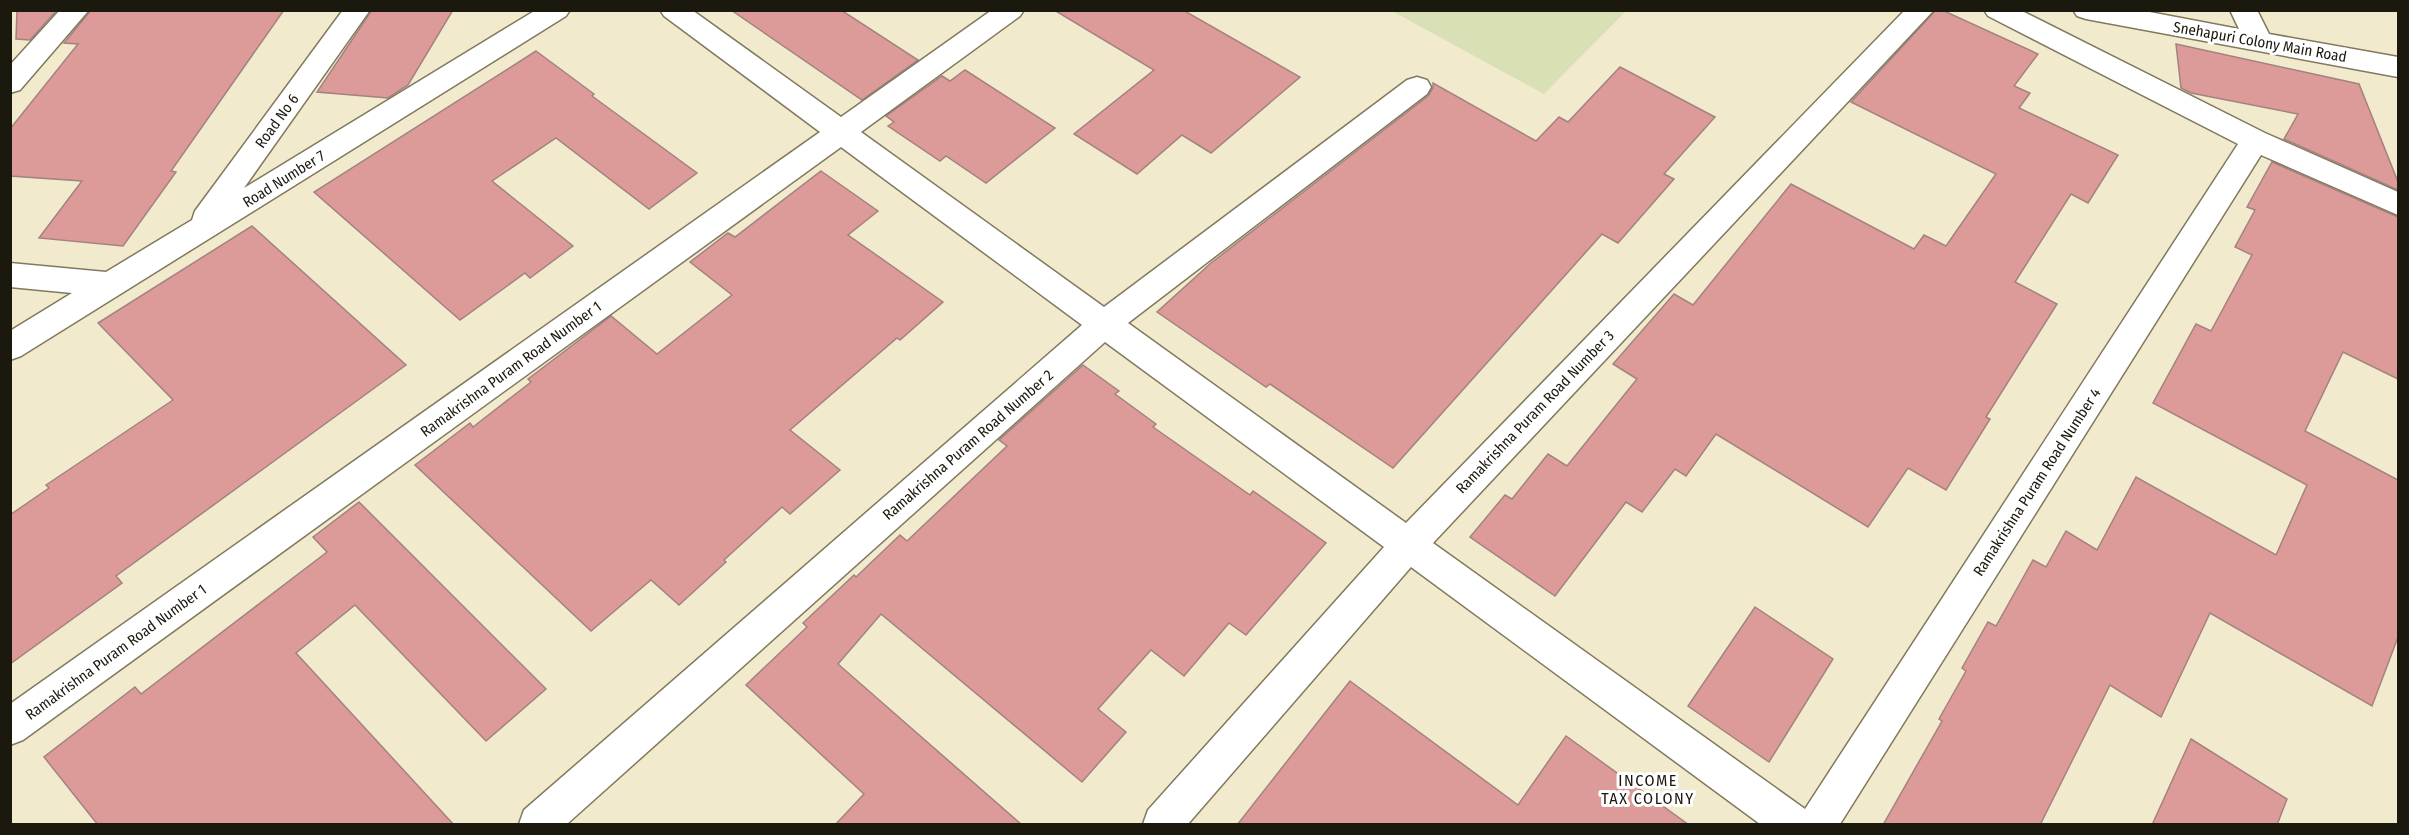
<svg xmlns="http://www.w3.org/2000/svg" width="2409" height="835" viewBox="0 0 2409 835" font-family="'Fira Sans Condensed',sans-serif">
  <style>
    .green { fill: #d9e0b5 }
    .building { fill: #dc9b98; stroke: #a38281; stroke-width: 1.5 }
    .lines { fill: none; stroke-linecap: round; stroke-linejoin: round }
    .street-casing { stroke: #80795e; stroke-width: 3 }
    .street { fill: #fff; fill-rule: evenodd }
    .labels { text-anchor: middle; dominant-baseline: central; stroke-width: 6; stroke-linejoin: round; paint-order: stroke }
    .street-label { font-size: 15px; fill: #1b180d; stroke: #fff }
    .neighbourhood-label { font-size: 16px; letter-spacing: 1.5px; fill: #1b180d; stroke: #fff }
  </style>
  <rect width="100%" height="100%" fill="#f2eacc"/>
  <!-- green -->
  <polygon class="green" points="1392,11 1626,10 1626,11 1544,94"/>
  <!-- building -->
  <g class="building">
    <polygon points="17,10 57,10 30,40 16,39"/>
    <polygon points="91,10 284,10 171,171 176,172 123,246 39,238 82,181 10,176 10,129 78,44 64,43"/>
    <polygon points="372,10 453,10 408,85 388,98 317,92"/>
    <polygon points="731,10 841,10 918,60 862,100"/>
    <polygon points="1054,10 1183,10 1300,77 1211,153 1182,135 1137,174 1074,134 1154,70"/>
    <polygon points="1936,10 1942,10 2038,54 2014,86 2030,93 2019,108 2118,155 2088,203 2071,194 2015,282 2057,304 1986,417 1990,419 1946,490 1908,468 1868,527 1716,434 1686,476 1675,469 1642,512 1626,502 1555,596 1470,537 1505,495 1512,499 1548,454 1567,466 1637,379 1613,364 1674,294 1693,305 1791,184 1914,249 1924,235 1946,246 1996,174 1851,102"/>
    <polygon points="2176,44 2359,84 2398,182 2398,190 2284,139 2298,114 2191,93 2181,88"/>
    <polygon points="536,51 594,94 592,96 697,173 649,209 556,138 492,181 573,246 530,278 525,273 460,320 314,192"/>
    <polygon points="1620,67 1715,117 1664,174 1674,179 1618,243 1602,234 1393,468 1270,384 1266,387 1157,312 1211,263 1428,96 1433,88 1433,83 1536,141 1559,117 1568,122"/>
    <polygon points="965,70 1055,128 986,183 946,156 940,161 888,126 894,122 886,116 942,76 950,81"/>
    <polygon points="2272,162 2398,217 2398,379 2343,352 2305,431 2398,480 2398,637 2372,706 2210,613 2161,717 2110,685 2040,825 1883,825 1942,721 1939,719 1966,671 1962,668 1988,622 1996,626 2033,560 2046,567 2066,531 2097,550 2136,477 2276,555 2307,485 2153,403 2196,324 2211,331 2252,255 2235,247 2255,210 2247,207"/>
    <polygon points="821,171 878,211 848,235 943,302 900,340 897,338 790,430 840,470 790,514 782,507 724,560 726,562 679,605 651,580 591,631 415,465 470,423 473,427 531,382 528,379 611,316 657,354 732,295 690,262 728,233 735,237"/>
    <polygon points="252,226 406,365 116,576 122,583 10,664 10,515 49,488 46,485 173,400 98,323"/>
    <polygon points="1083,365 1119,391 1115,394 1156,424 1153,427 1250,495 1253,491 1326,543 1246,635 1229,623 1184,676 1151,650 1098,709 1126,732 1082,782 881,614 838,664 1022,825 835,825 864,794 746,685 807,627 803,623 854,575 856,577 900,535 907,541 1007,446 999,440"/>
    <polygon points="359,502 546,689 486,741 355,605 296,653 454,825 98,825 44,757 135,687 141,694 327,552 313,537"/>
    <polygon points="1755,607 1833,659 1769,762 1688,706"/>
    <polygon points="1350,681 1518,805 1566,736 1689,825 1237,825"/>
    <polygon points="2191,739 2287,799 2277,825 2152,825"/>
  </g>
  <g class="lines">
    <!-- street casing -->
    <g class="street-casing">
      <g id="street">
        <polygon points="60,10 89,10 20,90 10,93 10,65"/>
        <polygon points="343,10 370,10 244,188 536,10 570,10 566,16 21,356 10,360 10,331 72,293 10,287 10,263 106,272 192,220 195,211"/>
        <polygon points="660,10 692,10 841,117 992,10 1024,10 1020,16 861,132 1104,307 1407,80 1417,77 1427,80 1431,87 1427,94 1128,323 1406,523 1905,10 1934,10 1433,543 1805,809 2238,144 1988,16 1984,10 2020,10 2265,133 2398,192 2398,215 2261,155 1840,824 1760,824 1411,567 1188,824 1143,824 1148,810 1384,547 1105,342 567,824 519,824 524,810 1082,325 841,147 23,740 10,745 10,704 820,132 664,16"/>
        <polygon points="2073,10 2139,10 2239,29 2230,10 2257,10 2269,34 2398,57 2398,77 2086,19 2077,16"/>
      </g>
    </g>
    <!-- street -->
    <use href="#street" class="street"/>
  </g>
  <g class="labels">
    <!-- street labels -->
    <g class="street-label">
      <text transform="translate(2260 42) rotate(10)">Snehapuri Colony Main Road</text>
      <text transform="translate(277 121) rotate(-54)">Road No 6</text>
      <text transform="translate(284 179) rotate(-32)">Road Number 7</text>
      <text transform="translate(511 369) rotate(-36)">Ramakrishna Puram Road Number 1</text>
      <text transform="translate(1535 412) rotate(-46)">Ramakrishna Puram Road Number 3</text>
      <text transform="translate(968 445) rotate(-41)">Ramakrishna Puram Road Number 2</text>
      <text transform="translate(2037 482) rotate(-57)">Ramakrishna Puram Road Number 4</text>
      <text transform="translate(116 652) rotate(-36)">Ramakrishna Puram Road Number 1</text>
    </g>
    <!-- neighbourhood labels -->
    <g class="neighbourhood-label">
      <text x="1648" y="780">INCOME<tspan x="1648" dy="18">TAX COLONY</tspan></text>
    </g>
  </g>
  <!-- border -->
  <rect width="2409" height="835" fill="none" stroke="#1b180d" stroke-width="24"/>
</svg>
